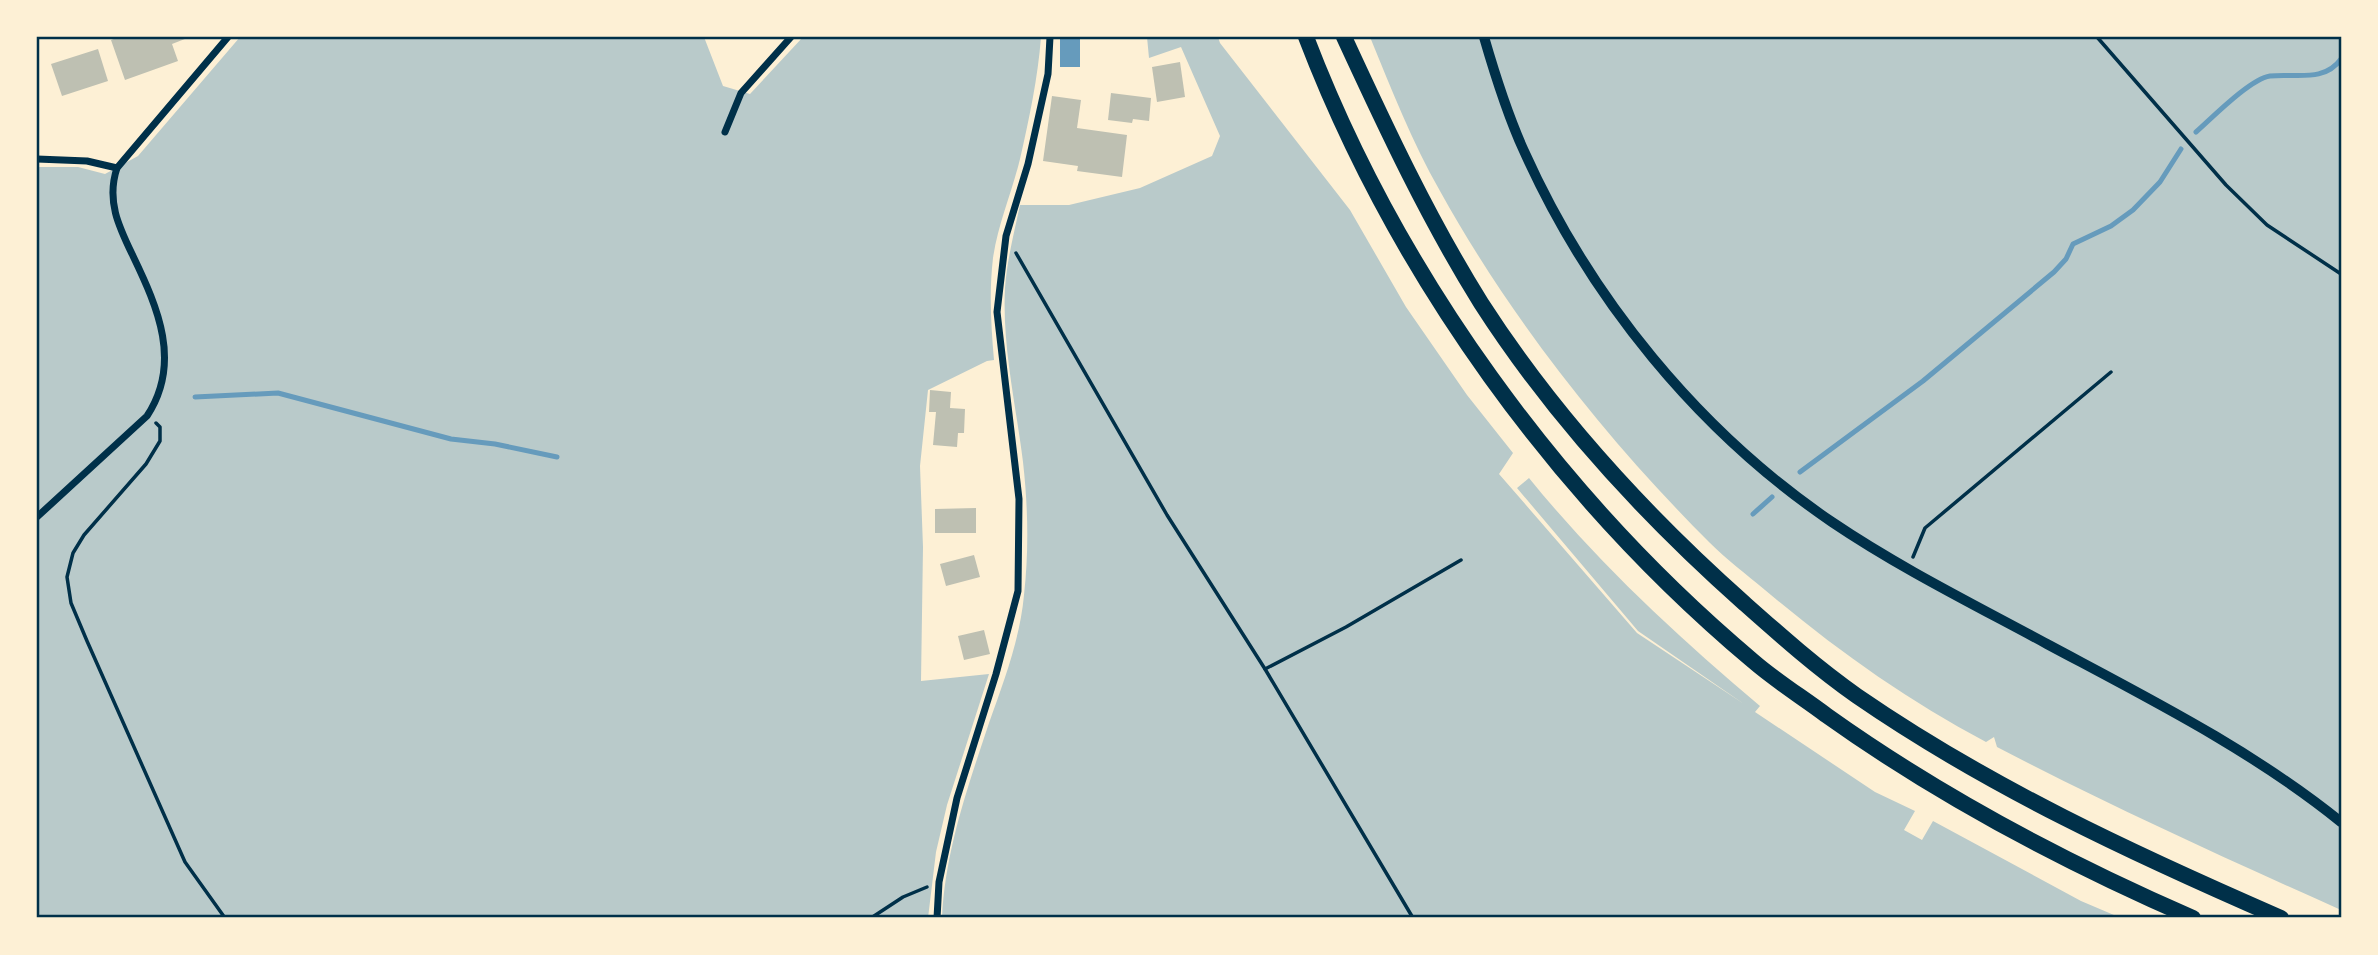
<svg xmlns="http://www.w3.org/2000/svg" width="2378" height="955" viewBox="0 0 2378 955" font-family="'Noto Sans',sans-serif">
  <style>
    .green { fill: #b9caca }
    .water { fill: #669bbc }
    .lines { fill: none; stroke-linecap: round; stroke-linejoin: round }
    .stream { stroke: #669bbc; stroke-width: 5 }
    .building { fill: #bec0b2 }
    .path { stroke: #003049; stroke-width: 3.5 }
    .minor { stroke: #003049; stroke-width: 7 }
    .tertiary { stroke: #003049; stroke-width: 10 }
    .motorway { stroke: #003049; stroke-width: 16 }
    .neatline { fill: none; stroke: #003049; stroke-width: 2.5 }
  </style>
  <rect width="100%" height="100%" fill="#fdf0d5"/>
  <!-- green -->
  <g class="green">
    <path d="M 240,37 L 704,37 L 723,86 L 750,94 L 803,37 L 1041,37 C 1038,77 1029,120 1020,159 C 1012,192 998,224 993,258 C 989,292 991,326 994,360 L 987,361 L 928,390 L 920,466 L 923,547 L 921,681 L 989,674 L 947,805 L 936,852 L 928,918 L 37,918 L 37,167 L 78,167 L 105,174 L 138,156 Z"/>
    <path d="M 1147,37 L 1218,37 L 1220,43 L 1350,210 L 1406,307 L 1467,395 L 1513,453 L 1499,474 L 1637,633 L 1744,704 L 1638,631 L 1517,488 L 1529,478 C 1598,563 1677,636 1760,706 L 1755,712 L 1875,792 L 1915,811 L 1904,830 L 1922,840 L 1933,821 L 2081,901 L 2121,918 L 942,918 C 945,851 968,786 989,723 C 1004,681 1020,639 1024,595 C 1029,551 1028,506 1023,462 C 1016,405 1002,346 1005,288 C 1007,260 1014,233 1020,205 L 1069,205 L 1140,188 L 1212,156 L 1220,136 L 1181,47 L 1149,58 Z"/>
    <path d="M 1370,37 L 2341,37 L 2341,910 C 2225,858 2110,806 1997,747 L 1994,737 L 1986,742 C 1906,700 1834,648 1765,590 C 1746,574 1726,559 1709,542 C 1605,438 1511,319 1440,191 C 1412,142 1391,88 1370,37 Z"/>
  </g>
  <!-- water -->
  <rect class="water" x="1060" y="37" width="20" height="30"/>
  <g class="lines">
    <!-- stream -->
    <g class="stream">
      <path d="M 2196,132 C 2212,118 2250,79 2270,76 C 2295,73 2324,83 2341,59"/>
      <polyline points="195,397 278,393 451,439 495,444 557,457"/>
      <polyline points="1800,472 1923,381 2054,272 2066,259 2073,244 2111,226 2133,210 2160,182 2181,149"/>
      <polyline points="1753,514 1772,497"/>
    </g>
  </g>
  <!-- building -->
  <g class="building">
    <polygon points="119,37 190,37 172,44 178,61 125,80 111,40"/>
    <polygon points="98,49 108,81 62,96 51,64"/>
    <polygon points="1180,62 1185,97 1157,102 1152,67"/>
    <polygon points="1111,93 1151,98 1149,121 1133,119 1132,123 1108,120"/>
    <polygon points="1052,96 1081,100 1077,128 1127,135 1122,177 1077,171 1078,166 1043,161"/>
    <polygon points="930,390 951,392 950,408 965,409 964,433 958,433 957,447 933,445 936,412 929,412"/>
    <polygon points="976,508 976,533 935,533 935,509"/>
    <polygon points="974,555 980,577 946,586 940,564"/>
    <polygon points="984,630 990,654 964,660 958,636"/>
  </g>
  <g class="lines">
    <!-- path -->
    <g class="path">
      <polyline points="2097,37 2226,185 2267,225 2341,274"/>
      <polyline points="1016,253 1167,515 1265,669 1413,918"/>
      <polyline points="156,423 160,427 160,441 146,464 84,535 73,553 67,577 71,603 87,641 185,862 225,918"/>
      <polyline points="1913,557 1925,528 2111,372"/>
      <polyline points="1265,669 1346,627 1461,560"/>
      <polyline points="871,918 903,897 927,887"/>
    </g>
    <!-- minor -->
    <g class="minor">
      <polyline points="725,132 741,93 791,37"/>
      <polyline points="37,159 87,161 117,168"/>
      <path d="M 37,517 L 147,416 C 182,363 158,308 133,256 C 119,227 106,201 117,168 L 228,37"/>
      <polyline points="937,918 939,882 957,798 996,674 1018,591 1019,499 997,312 1006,236 1028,164 1048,74 1050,37"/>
    </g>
    <!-- tertiary -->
    <path class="tertiary" d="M 1484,37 C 1495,75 1507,114 1524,151 C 1590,298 1698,431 1832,522 C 1900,568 1975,605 2047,644 C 2148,698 2252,750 2341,822"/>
    <!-- motorway -->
    <g class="motorway">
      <path d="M 1306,37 C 1397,275 1558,497 1753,661 C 1776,681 1802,697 1826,715 C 1941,797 2064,862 2193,918"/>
      <path d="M 1344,37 C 1386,128 1428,218 1481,303 C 1553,415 1645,515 1744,603 C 1780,635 1817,668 1857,696 C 1989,787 2134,854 2281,918"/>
    </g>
  </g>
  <!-- border -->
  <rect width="2378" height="955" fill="none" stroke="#fdf0d5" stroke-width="77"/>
  <rect x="38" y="38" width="2302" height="878" class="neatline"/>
</svg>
